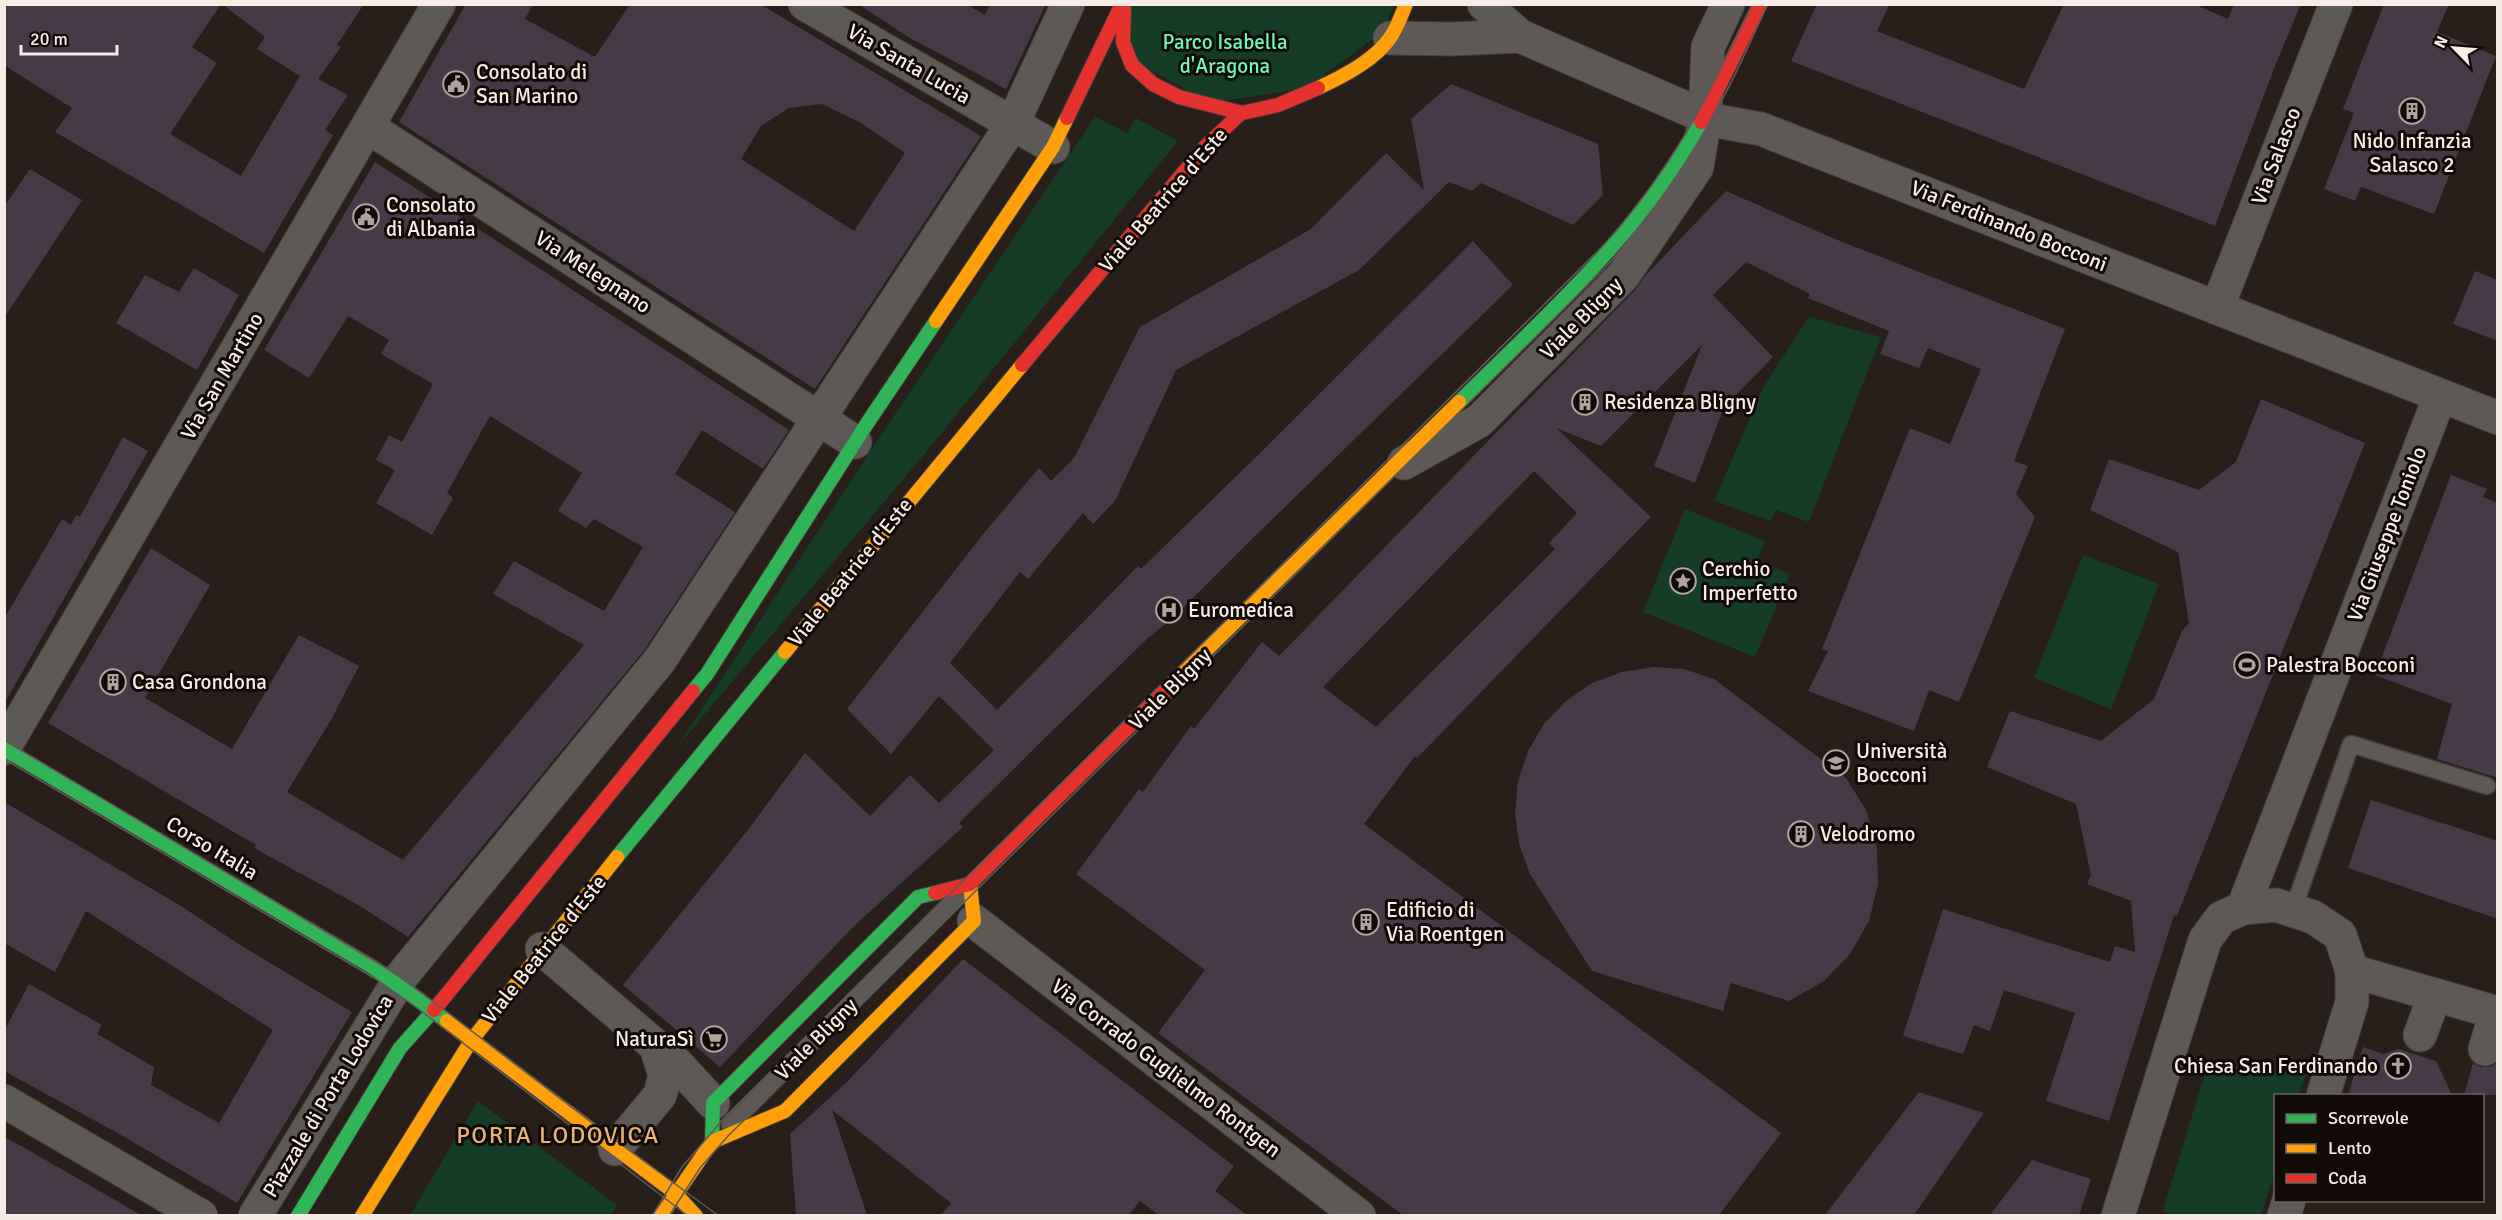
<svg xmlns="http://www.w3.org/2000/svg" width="2502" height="1220" viewBox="0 0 2502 1220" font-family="Signika,sans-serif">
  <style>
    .green { fill: #143c27 }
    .building { fill: #443b47; fill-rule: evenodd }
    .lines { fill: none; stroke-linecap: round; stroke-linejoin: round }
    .lane-casing { stroke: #443d38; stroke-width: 19 }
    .street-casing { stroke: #443d38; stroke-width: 35 }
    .fast-casing { stroke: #443d38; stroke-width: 16 }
    .slow-casing { stroke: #443d38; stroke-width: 16 }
    .jam-casing { stroke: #443d38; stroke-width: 16 }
    .lane { stroke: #5d5956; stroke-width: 16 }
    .street { stroke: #5d5956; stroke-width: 33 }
    .fast { stroke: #30b455; stroke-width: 14 }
    .slow { stroke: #ff9f0a; stroke-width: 14 }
    .jam { stroke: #e5322d; stroke-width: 14 }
    .tram { stroke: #5f5a56; stroke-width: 1.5 }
    .labels { text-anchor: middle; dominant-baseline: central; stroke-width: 6; stroke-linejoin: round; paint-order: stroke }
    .park-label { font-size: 21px; fill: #6cfab2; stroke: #110a07 }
    .street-label { font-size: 21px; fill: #f8ece6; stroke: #110a07 }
    .poi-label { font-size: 21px; fill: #f8ece6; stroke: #110a07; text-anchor: start }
    .quarter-label { font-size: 24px; letter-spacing: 1.5px; fill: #e7b475; stroke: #110a07 }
  </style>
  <rect width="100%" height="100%" fill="#281f1b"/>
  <!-- green -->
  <g class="green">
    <polygon points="1129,5 1394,5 1382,32 1307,88 1210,103 1133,60"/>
    <polygon points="1095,117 1127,133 1136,118 1178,141 922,457 677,747 883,432"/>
    <polygon points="1809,317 1881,337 1809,522 1776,510 1771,521 1714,501 1764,386"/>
    <polygon points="1685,509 1765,541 1757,561 1790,574 1755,657 1643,612"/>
    <polygon points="2083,555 2159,584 2111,709 2034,678"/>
    <polygon points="2208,1064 2306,1074 2299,1095 2276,1096 2275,1171 2261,1215 2172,1215 2163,1210"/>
    <polygon points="478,1101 617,1205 611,1215 410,1215"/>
  </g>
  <!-- building -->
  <g class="building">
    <polygon points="4,4 221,4 192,47 217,63 170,134 241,176 300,76 257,49 265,37 222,4 364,4 337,45 341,47 318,79 348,95 325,130 333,135 264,253 55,132 72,108 4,65"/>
    <path d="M 466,4 L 533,4 L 525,19 L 595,57 L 630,4 L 760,4 L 981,136 L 815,389 L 399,122 ZM 822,104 L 861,123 L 905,153 L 854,231 L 741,159 L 761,126 L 789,108 Z"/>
    <polygon points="858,4 966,4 985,15 990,4 1046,4 1006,89 910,38"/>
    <polygon points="1817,4 1890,4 1877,31 2024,89 2064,4 2194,4 2228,19 2234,4 2301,4 2275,66 2215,226 1791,61"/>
    <polygon points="2384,4 2449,4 2437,32 2496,56 2434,214 2361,187 2355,201 2324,189 2354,113 2343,109"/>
    <polygon points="1451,84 1598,144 1603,195 1573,225 1481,183 1472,191 1449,182 1359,270 1176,370 1115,501 1093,524 1083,513 1028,579 1020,572 950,663 997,710 1138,566 1141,569 1258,455 1473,241 1513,285 1249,542 1174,617 1148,638 1047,736 959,823 963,827 854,926 720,1067 623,985 747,831 805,753 870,816 910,775 939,803 994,750 939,696 891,754 847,709 984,533 1039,468 1051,481 1074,458 1140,327 1311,229 1386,153 1424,190 1411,119"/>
    <polygon points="375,162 789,430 763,469 702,430 675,474 735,512 645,649 408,937 360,906 254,848 256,845 48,723 151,548 210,585 145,698 232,749 299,635 359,666 331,720 287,792 403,860 584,645 493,594 514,561 604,611 643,547 594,519 586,528 558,511 582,473 490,416 447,493 453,498 432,535 376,503 395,470 376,460 389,435 402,442 433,384 381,354 389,340 348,316 309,378 264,350"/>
    <polygon points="30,169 82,200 4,318 4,207"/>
    <path d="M 1726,191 L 1835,239 L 2065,329 L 2014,461 L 2028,466 L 2016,494 L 2035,517 L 1959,702 L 1929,690 L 1914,731 L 1808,691 L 1828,651 L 1822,649 L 1910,428 L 1950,444 L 1981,369 L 1928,348 L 1919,368 L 1880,354 L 1889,331 L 1808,298 L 1810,294 L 1746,262 L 1713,295 L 1773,357 L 1724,407 L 1695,483 L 1654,466 L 1702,345 L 1601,446 L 1556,428 L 1651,517 L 1417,758 L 1415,756 L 1364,824 L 1781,1133 L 1719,1215 L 1403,1215 L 1158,1033 L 1205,970 L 1076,874 L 1139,789 L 1143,792 L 1191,726 L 1194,729 L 1262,642 L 1279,656 L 1636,289 L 1645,276 ZM 1534,471 L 1577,513 L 1549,543 L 1555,549 L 1376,727 L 1323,687 Z"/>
    <polygon points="194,268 239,295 197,370 116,323 145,275 179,292"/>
    <polygon points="2475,271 2498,280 2498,341 2453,324"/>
    <polygon points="2261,399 2365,443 2177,916 2174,915 2109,1121 2046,1101 2075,1013 2004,990 1990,1031 1974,1025 1963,1054 1903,1036 1943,909 2110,962 2115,946 2135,952 2131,901 2087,884 2091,875 2076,804 1987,767 2010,711 2101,741 2154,699 2182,631 2189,623 2178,552 2090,510 2109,459 2199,490 2236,462"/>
    <polygon points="123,437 148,451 4,704 4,619 62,519 71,525 76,515 80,517"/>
    <polygon points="2451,475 2487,489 2483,497 2498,503 2498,778 2437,759 2452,704 2375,675"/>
    <polygon points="1653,667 1684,669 1714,679 1846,778 1866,810 1877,847 1878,884 1869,921 1850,954 1824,981 1789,1001 1731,983 1723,1011 1592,971 1530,874 1519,844 1515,813 1518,781 1528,751 1544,724 1566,701 1592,683 1622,672"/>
    <polygon points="2371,800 2498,841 2498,919 2348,868"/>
    <polygon points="4,802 181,906 237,943 352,1012 237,1203 121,1135 4,1071 4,1031 29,984 102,1025 97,1034 154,1067 151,1085 219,1123 273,1030 86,911 55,972 4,943"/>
    <polygon points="963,959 1234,1166 1215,1191 1247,1215 1159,1215 1140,1201 1129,1215 941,1215 951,1203 832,1110 867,1215 796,1215 790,1134 847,1082"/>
    <polygon points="2363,1047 2383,1054 2398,1049 2436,1061 2452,1095 2348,1095"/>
    <polygon points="2473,1063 2480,1067 2489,1067 2498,1063 2498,1095 2464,1095"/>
    <polygon points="1919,1092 1984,1113 1914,1215 1825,1215"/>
    <polygon points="4,1137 23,1147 141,1215 4,1215"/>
    <polygon points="2032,1160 2091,1179 2079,1215 1990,1215"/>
  </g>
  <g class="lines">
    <!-- lane casing -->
    <g class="lane-casing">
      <g id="lane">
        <polyline points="2293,910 2351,744 2487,786"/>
        <polyline points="730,1125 964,890"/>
      </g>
    </g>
    <!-- street casing -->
    <g class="street-casing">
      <g id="street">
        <polyline points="805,4 1053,147"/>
        <polyline points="1484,4 1520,36 1699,114 1711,120 1761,129 2498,418"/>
        <polyline points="1390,38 1452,39 1520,36"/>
        <polyline points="368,127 855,442"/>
        <polyline points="2217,308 2336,4"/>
        <polyline points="1404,463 1479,421 1623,276 1697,167 1705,117 1708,47 1728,4"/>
        <polyline points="4,748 439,4"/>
        <polyline points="2243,908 2440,396"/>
        <polyline points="974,921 1359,1216"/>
        <polyline points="542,949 677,1064 713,1103"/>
        <polyline points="2352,971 2498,1013"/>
        <polyline points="2420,1035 2435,995"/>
        <polyline points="2485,1049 2496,1013"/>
        <polyline points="4,1101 201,1216"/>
        <polyline points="615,1149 660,1095 665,1075 656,1047"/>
        <polyline points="255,1216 401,977 660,660 1013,123 1068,4"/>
        <polyline points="2118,1216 2205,940 2221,918 2243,908 2276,905 2313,917 2340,935 2352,971 2352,1002 2323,1096"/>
        <polyline points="2284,1216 2289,1200"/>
      </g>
    </g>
    <!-- fast casing -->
    <g class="fast-casing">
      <g id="fast">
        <path d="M 1459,402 C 1549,313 1639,234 1701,122"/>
        <polyline points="693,691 707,674 868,422 936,321"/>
        <polyline points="4,749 374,968 447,1021"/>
        <polyline points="617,857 785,652"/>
        <polyline points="712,1142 713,1103 918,897 935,893"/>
        <polyline points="298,1216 400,1048 434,1010"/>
      </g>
    </g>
    <!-- slow casing -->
    <g class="slow-casing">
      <g id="slow">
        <path d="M 1318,88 C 1344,76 1377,59 1392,35 C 1398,25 1402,14 1406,4"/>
        <polyline points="936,321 1053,147 1067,118"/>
        <polyline points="785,652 1022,365"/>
        <polyline points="1176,680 1459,402"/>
        <polyline points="447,1021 675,1193 696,1216"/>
        <polyline points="362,1216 471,1041 617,857"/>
        <polyline points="661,1216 712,1142 785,1111 974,921 970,884"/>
      </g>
    </g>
    <!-- jam casing -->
    <g class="jam-casing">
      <g id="jam">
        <polyline points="1124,8 1123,42 1132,65 1153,84 1179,97 1242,113 1278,105 1318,88"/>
        <polyline points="1067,118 1122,4"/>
        <polyline points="1701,122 1760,4"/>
        <polyline points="1022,365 1206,146 1241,113"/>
        <polyline points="935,893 970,884 1176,680"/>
        <polyline points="434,1010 693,691"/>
      </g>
    </g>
    <!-- lane -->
    <use href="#lane" class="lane"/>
    <!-- street -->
    <use href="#street" class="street"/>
    <!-- fast -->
    <use href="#fast" class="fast"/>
    <!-- slow -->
    <use href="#slow" class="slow"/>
    <!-- jam -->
    <use href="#jam" class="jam"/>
    <!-- tram -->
    <g class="tram">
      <polyline points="4,740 401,977 604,1132 719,1216"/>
      <polyline points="4,759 374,978 416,1007 688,1216"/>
      <path d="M 652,1216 L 682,1167 L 725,1117 L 1602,247 C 1671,171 1709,96 1753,4"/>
      <path d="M 669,1216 L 700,1168 L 728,1136 L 1603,270 C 1651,217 1691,159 1724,96 C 1740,67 1753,35 1768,4"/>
    </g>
  </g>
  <!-- icons -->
  <defs>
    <g id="civic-ring" transform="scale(1.35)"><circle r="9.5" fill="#110a07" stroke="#afa49f" stroke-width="1.5"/><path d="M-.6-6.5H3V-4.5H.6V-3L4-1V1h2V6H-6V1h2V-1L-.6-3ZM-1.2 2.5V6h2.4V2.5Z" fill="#afa49f"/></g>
    <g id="building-ring" transform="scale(1.35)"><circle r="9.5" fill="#110a07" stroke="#afa49f" stroke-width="1.5"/><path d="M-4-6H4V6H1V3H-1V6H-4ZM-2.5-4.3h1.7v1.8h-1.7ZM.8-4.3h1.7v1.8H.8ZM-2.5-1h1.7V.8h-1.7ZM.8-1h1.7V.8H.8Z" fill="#afa49f"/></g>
    <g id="sight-ring" transform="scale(1.35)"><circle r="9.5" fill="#110a07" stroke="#afa49f" stroke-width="1.5"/><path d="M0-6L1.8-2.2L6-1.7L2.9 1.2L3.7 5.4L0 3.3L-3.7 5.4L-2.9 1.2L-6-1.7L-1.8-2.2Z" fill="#afa49f"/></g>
    <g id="hospital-ring" transform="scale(1.35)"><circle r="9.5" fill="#110a07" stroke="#afa49f" stroke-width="1.5"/><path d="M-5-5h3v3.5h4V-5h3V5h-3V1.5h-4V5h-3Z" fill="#afa49f"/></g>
    <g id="stadium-ring" transform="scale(1.35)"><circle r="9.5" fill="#110a07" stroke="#afa49f" stroke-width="1.5"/><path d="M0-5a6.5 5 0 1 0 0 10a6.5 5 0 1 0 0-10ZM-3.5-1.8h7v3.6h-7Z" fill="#afa49f"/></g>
    <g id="university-ring" transform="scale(1.35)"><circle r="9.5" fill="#110a07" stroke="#afa49f" stroke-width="1.5"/><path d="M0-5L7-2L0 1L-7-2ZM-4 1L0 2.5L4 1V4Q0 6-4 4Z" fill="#afa49f"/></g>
    <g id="supermarket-ring" transform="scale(1.35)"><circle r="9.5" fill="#110a07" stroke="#afa49f" stroke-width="1.5"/><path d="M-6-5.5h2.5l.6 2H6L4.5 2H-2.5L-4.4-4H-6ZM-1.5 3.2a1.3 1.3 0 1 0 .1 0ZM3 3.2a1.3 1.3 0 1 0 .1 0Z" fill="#afa49f"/></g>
    <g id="church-ring" transform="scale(1.35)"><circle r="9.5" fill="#110a07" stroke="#afa49f" stroke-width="1.5"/><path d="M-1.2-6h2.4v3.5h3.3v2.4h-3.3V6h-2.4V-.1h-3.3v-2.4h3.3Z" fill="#afa49f"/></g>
  </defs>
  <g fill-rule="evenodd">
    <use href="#civic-ring" x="456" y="84"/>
    <use href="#building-ring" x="2412" y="111"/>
    <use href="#civic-ring" x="366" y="217"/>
    <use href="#building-ring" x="1585" y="402"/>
    <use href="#sight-ring" x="1683" y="581"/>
    <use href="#hospital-ring" x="1169" y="610"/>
    <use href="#stadium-ring" x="2247" y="665"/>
    <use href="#building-ring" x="113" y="682"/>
    <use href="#university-ring" x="1836" y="763"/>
    <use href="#building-ring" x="1801" y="834"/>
    <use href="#building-ring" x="1366" y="922"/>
    <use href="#supermarket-ring" x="714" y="1039"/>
    <use href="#church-ring" x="2398" y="1066"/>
  </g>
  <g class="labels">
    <!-- park labels -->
    <g class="park-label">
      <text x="1225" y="42">Parco Isabella<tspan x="1225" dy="24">d'Aragona</tspan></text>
    </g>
    <!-- street labels -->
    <g class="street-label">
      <text transform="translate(909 64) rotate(30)">Via Santa Lucia</text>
      <text transform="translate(2276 156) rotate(-69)">Via Salasco</text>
      <text transform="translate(1163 200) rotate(-49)">Viale Beatrice d'Este</text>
      <text transform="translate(2009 226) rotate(22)">Via Ferdinando Bocconi</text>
      <text transform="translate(593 272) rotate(33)">Via Melegnano</text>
      <text transform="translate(1581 318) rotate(-45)">Viale Bligny</text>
      <text transform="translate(222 376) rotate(-60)">Via San Martino</text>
      <text transform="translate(2387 534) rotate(-69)">Via Giuseppe Toniolo</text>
      <text transform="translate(850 572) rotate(-51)">Viale Beatrice d'Este</text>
      <text transform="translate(1170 689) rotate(-45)">Viale Bligny</text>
      <text transform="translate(212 848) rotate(31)">Corso Italia</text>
      <text transform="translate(544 949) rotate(-51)">Viale Beatrice d'Este</text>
      <text transform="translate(816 1039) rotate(-45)">Viale Bligny</text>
      <text transform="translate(1166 1068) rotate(37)">Via Corrado Guglielmo Rontgen</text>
      <text transform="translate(328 1096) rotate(-59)">Piazzale di Porta Lodovica</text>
    </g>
    <!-- poi labels -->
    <g class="poi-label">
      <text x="476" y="72">Consolato di<tspan x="476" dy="24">San Marino</tspan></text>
      <text x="2412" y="141" text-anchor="middle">Nido Infanzia<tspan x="2412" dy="24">Salasco 2</tspan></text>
      <text x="386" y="205">Consolato<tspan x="386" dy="24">di Albania</tspan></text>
      <text x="1604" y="402">Residenza Bligny</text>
      <text x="1702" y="569">Cerchio<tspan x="1702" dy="24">Imperfetto</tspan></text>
      <text x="1188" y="610">Euromedica</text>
      <text x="2266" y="665">Palestra Bocconi</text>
      <text x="132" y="682">Casa Grondona</text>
      <text x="1856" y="751">Università<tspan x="1856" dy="24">Bocconi</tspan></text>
      <text x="1820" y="834">Velodromo</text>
      <text x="1386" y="910">Edificio di<tspan x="1386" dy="24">Via Roentgen</tspan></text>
      <text x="694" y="1039" text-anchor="end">NaturaSì</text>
      <text x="2378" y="1066" text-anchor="end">Chiesa San Ferdinando</text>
    </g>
    <!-- quarter labels -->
    <g class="quarter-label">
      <text x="558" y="1135">PORTA LODOVICA</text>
    </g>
  </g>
  <!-- border -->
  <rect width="2502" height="1220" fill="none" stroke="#f8ece6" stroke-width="12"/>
  <!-- legend -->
  <rect x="2274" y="1094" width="210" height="108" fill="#110a07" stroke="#6d6460" stroke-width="1.5"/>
  <rect x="2286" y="1114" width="30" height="9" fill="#30b455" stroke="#6d6460" stroke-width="1.5"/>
  <text x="2328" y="1124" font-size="18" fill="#f8ece6">Scorrevole</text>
  <rect x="2286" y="1144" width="30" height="9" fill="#ff9f0a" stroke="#6d6460" stroke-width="1.5"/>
  <text x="2328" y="1154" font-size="18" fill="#f8ece6">Lento</text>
  <rect x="2286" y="1174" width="30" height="9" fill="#e5322d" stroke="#6d6460" stroke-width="1.5"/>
  <text x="2328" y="1184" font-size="18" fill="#f8ece6">Coda</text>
  <!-- north arrow -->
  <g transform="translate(2454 48) rotate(295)" stroke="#110a07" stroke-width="4.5" paint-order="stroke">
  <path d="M0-4.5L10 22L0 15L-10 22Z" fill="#f8ece6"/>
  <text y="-9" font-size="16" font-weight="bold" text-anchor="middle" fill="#f8ece6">N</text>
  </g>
  <!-- scale -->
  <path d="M21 45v9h96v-9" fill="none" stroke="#f8ece6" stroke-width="3"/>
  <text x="30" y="45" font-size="18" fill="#f8ece6" stroke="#110a07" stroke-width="4.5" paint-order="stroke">20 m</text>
</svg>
